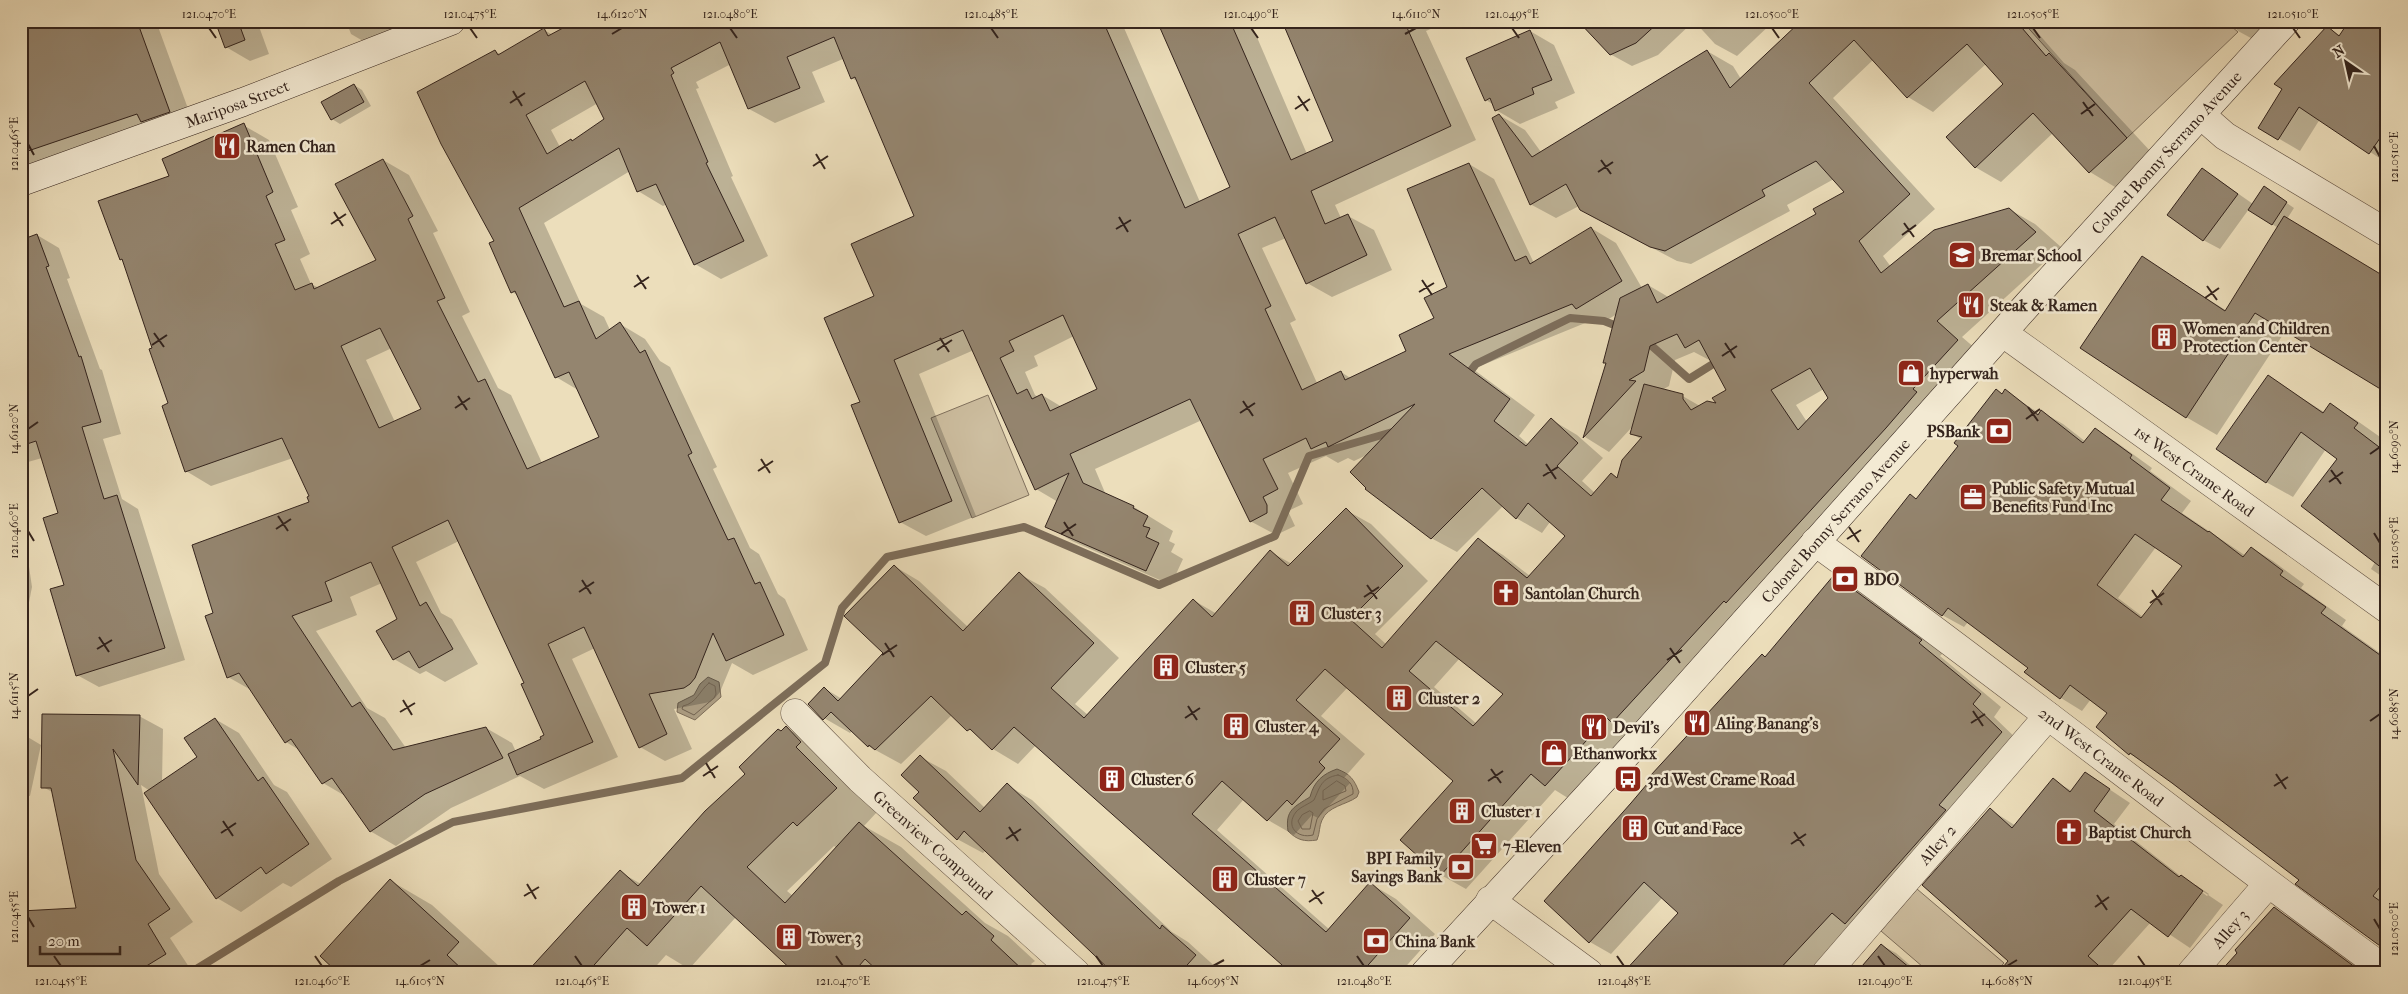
<svg xmlns="http://www.w3.org/2000/svg" width="2408" height="994" viewBox="0 0 2408 994" font-family="'IM FELL French Canon',serif">
  <style>
    .green { fill: #cdbea0; stroke: #80715e }
    .water { fill: #ad9f85; stroke: #7d6e5b }
    .shadow { fill: #0003; fill-rule: evenodd }
    .lines { fill: none; stroke-linecap: round; stroke-linejoin: round }
    .shore { stroke: #706251; stroke-width: 1 }
    .stream { stroke: #7d6e5b; stroke-width: 8 }
    .building { fill: #94856f; stroke: #34241d; fill-rule: evenodd }
    .street-casing { stroke: #625244; stroke-width: 29 }
    .secondary-casing { stroke: #34241d; stroke-width: 29 }
    .street { stroke: #f3ead3; stroke-width: 28 }
    .secondary { stroke: #f3ead3; stroke-width: 28 }
    .ticks { fill: none; stroke: #34241d; stroke-width: 2 }
    .labels { text-anchor: middle; dominant-baseline: central; stroke-width: 5; stroke-linejoin: round; paint-order: stroke }
    .street-label { font-size: 16px; fill: #34241d; stroke: #f3ead3 }
    .poi-label { font-size: 16px; font-weight: bold; fill: #34241d; stroke: #f3ead3; text-anchor: start }
    .neatline { fill: none; stroke: #34241d; stroke-width: 2 }
    .ticks-label { font-size: 12px; text-anchor: middle; fill: #34241d }
  </style>
  <rect width="100%" height="100%" fill="#ecdebb"/>
  <filter id="stains"><feTurbulence type="fractalNoise" baseFrequency=".004" numOctaves="4"/><feColorMatrix values="0 0 0 0 .2 0 0 0 0 .09 0 0 0 0 .02 0 0 0 .5 -.17"/></filter>
  <radialGradient id="worn" r=".72"><stop offset=".6" stop-color="#630" stop-opacity="0"/><stop offset="1" stop-color="#630" stop-opacity=".3"/></radialGradient>
  <!-- green -->
  <g class="green">
    <polygon points="2022,21 2225,21 2238,32 2127,138"/>
    <polygon points="988,395 1029,495 972,518 931,418"/>
    <polygon points="1917,889 2004,963 1995,973 1930,973 1881,931"/>
  </g>
  <!-- water -->
  <g class="water">
    <polygon points="708,677 719,682 721,697 695,720 677,712 678,703 694,695 700,684"/>
    <path d="M 1337,769 C 1350,774 1354,779 1359,792 L 1357,797 C 1346,805 1328,806 1322,820 C 1319,826 1320,833 1317,840 C 1304,842 1297,840 1288,831 C 1285,810 1294,807 1310,797 C 1314,781 1323,774 1337,769 Z"/>
  </g>
  <!-- shadow -->
  <g class="shadow">
    <polygon points="21,21 156,21 194,125 21,177"/>
    <polygon points="201,21 215,21 207,25"/>
    <polygon points="216,21 257,21 269,54 250,61 226,47"/>
    <polygon points="346,21 396,21 402,37 375,48 351,34"/>
    <path d="M 579,21 L 1121,21 L 1200,202 L 1232,188 L 1159,21 L 1250,21 L 1307,154 L 1334,142 L 1282,21 L 1431,21 L 1433,28 L 1426,31 L 1476,140 L 1335,205 L 1341,218 L 1348,216 L 1374,230 L 1392,270 L 1332,297 L 1307,283 L 1286,238 L 1262,248 L 1296,320 L 1290,323 L 1317,383 L 1341,372 L 1352,379 L 1408,352 L 1436,319 L 1449,288 L 1469,164 L 1494,179 L 1533,261 L 1535,263 L 1591,228 L 1616,243 L 1642,288 L 1648,285 L 1670,298 L 1818,215 L 1846,192 L 1834,179 L 1787,205 L 1790,211 L 1691,264 L 1677,261 L 1607,224 L 1581,209 L 1579,206 L 1556,218 L 1530,204 L 1499,115 L 1525,130 L 1541,152 L 1707,51 L 1733,66 L 1741,79 L 1801,21 L 2035,21 L 2031,25 L 2064,63 L 2075,70 L 2152,153 L 2115,187 L 2090,172 L 2053,133 L 2001,182 L 1975,167 L 2004,84 L 1986,64 L 1933,112 L 1908,97 L 1873,60 L 1833,98 L 1935,209 L 1883,256 L 1891,267 L 2009,209 L 2035,224 L 2061,247 L 1962,337 L 1983,355 L 1571,800 L 1555,790 L 1466,889 L 1441,875 L 1455,780 L 1348,687 L 1321,716 L 1365,754 L 1344,778 L 1350,783 L 1318,818 L 1312,815 L 1294,835 L 1268,820 L 1244,799 L 1217,830 L 1330,930 L 1371,884 L 1396,899 L 1435,934 L 1400,973 L 1283,973 L 1288,968 L 1036,745 L 1018,764 L 993,749 L 952,715 L 901,764 L 868,746 L 852,731 L 850,733 L 824,718 L 824,688 L 842,699 L 885,653 L 894,566 L 919,581 L 968,627 L 1019,574 L 1045,588 L 1119,658 L 1075,704 L 1088,715 L 1193,600 L 1217,614 L 1271,552 L 1292,564 L 1346,510 L 1371,524 L 1428,581 L 1375,634 L 1387,645 L 1478,540 L 1503,555 L 1530,576 L 1567,536 L 1550,522 L 1542,533 L 1516,518 L 1503,506 L 1457,552 L 1431,538 L 1369,454 L 1354,461 L 1348,458 L 1338,463 L 1326,456 L 1288,473 L 1303,504 L 1288,511 L 1295,526 L 1276,535 L 1250,521 L 1202,420 L 1095,469 L 1106,495 L 1134,507 L 1173,531 L 1169,541 L 1175,544 L 1171,552 L 1183,559 L 1171,585 L 1072,541 L 1047,526 L 1058,502 L 1036,489 L 974,350 L 919,374 L 976,516 L 926,536 L 900,522 L 862,402 L 876,297 L 916,217 L 858,82 L 852,78 L 843,59 L 812,72 L 825,102 L 775,123 L 749,109 L 731,64 L 696,82 L 699,88 L 696,89 L 733,176 L 731,177 L 768,256 L 721,279 L 695,264 L 667,204 L 663,206 L 638,191 L 630,171 L 544,223 L 581,304 L 604,317 L 610,330 L 620,324 L 645,339 L 660,361 L 670,367 L 717,467 L 713,469 L 750,548 L 759,554 L 778,594 L 785,599 L 808,650 L 753,675 L 732,663 L 720,692 L 715,698 L 710,702 L 674,709 L 692,749 L 665,761 L 640,747 L 595,648 L 572,659 L 618,757 L 544,789 L 520,776 L 451,808 L 396,846 L 370,831 L 347,797 L 323,783 L 301,751 L 286,742 L 251,690 L 228,677 L 215,613 L 311,503 L 311,497 L 293,458 L 211,486 L 186,471 L 154,349 L 124,261 L 121,259 L 100,201 L 171,177 L 243,125 L 269,140 L 298,207 L 291,210 L 310,254 L 300,259 L 311,284 L 319,288 L 377,261 L 383,160 L 409,175 L 438,231 L 433,233 L 470,312 L 462,316 L 498,388 L 511,395 L 542,463 L 600,437 L 578,390 L 556,377 L 519,296 L 512,292 L 496,242 L 495,51 L 500,54 L 544,30 L 553,35 ZM 598,103 L 606,119 L 573,142 L 571,140 L 560,147 L 551,130 ZM 1617,314 L 1607,363 L 1585,437 L 1609,452 L 1633,426 L 1631,433 L 1642,440 L 1618,478 L 1611,474 L 1595,493 L 1582,481 L 1603,458 L 1577,435 L 1552,420 L 1529,445 L 1519,436 L 1535,415 L 1473,369 L 1595,319 L 1602,323 ZM 1074,336 L 1099,390 L 1062,407 L 1042,395 L 1038,397 L 1035,395 L 1025,372 L 1038,366 L 1034,356 ZM 392,348 L 423,409 L 395,422 L 366,360 ZM 1694,352 L 1713,362 L 1728,390 L 1718,405 L 1700,406 L 1679,394 L 1662,390 L 1669,386 L 1675,360 ZM 1824,389 L 1829,399 L 1807,422 L 1796,405 ZM 459,541 L 526,683 L 546,736 L 542,740 L 516,752 L 512,743 L 486,728 L 406,748 L 385,718 L 367,708 L 316,631 L 357,615 L 350,597 L 382,583 L 399,619 L 378,631 L 394,659 L 420,674 L 426,671 L 445,682 L 478,664 L 452,619 L 441,613 L 416,562 ZM 1460,658 L 1504,694 L 1477,724 L 1434,687 Z"/>
    <polygon points="1579,21 1694,21 1658,55 1632,66 1610,54"/>
    <polygon points="1694,21 1774,21 1737,56 1715,44"/>
    <polygon points="2228,21 2281,21 2260,43 2238,31"/>
    <polygon points="2387,21 2387,163 2320,119 2300,151 2259,127 2328,28 2341,36"/>
    <polygon points="1530,31 1554,45 1575,93 1555,102 1558,108 1520,124 1496,110 1494,105 1486,100"/>
    <polygon points="354,85 362,90 371,106 340,124 332,119"/>
    <polygon points="2203,169 2253,204 2272,193 2294,208 2287,219 2286,330 2217,435 2186,417 2143,258 2227,311 2278,228 2249,209 2220,249 2203,240"/>
    <polygon points="37,235 59,248 70,278 67,279 100,369 102,370 121,434 103,439 122,499 138,509 185,660 99,687 77,675 65,586 60,514 42,458 21,464 21,241"/>
    <polygon points="2268,377 2324,412 2330,405 2356,420 2383,439 2380,444 2387,450 2387,580 2371,569 2375,562 2339,459 2326,449 2293,497 2266,482"/>
    <path d="M 2006,391 L 2040,414 L 2042,412 L 2063,424 L 2086,442 L 2095,429 L 2116,442 L 2152,468 L 2150,471 L 2191,501 L 2182,513 L 2246,556 L 2252,548 L 2273,561 L 2304,584 L 2301,588 L 2346,620 L 2342,626 L 2387,658 L 2387,950 L 2301,880 L 2146,763 L 2130,754 L 2108,712 L 2091,699 L 2082,711 L 2061,698 L 2026,672 L 2029,667 L 1968,622 L 1964,627 L 1942,615 L 1917,500 ZM 2156,547 L 2183,566 L 2143,617 L 2118,598 Z"/>
    <polygon points="21,550 27,553 32,587 21,643"/>
    <polygon points="1834,576 1855,589 1943,653 1940,656 2001,707 1994,717 2023,745 1809,973 1635,973 1680,913 1663,897 1611,954 1590,942 1765,658"/>
    <polygon points="139,716 163,729 162,783 199,757 215,719 239,733 274,785 287,792 332,859 291,887 283,883 241,912 217,898 150,791 141,785 159,874 193,922 170,938 189,967 180,973 21,973 21,912 77,909 54,793 43,787"/>
    <path d="M 786,728 L 828,752 L 877,812 L 864,826 L 901,847 L 985,923 L 1008,936 L 1035,961 L 1031,964 L 1040,973 L 796,973 L 736,917 L 689,969 L 666,955 L 650,973 L 528,973 L 620,872 L 641,884 L 747,774 ZM 834,846 L 837,848 L 793,896 L 787,891 Z"/>
    <polygon points="21,733 41,745 30,796 21,795"/>
    <polygon points="920,757 946,771 985,808 1007,785 1032,800 1172,932 1188,942 1220,971 1219,973 1119,973 986,850 983,853 957,839 920,792"/>
    <path d="M 2085,773 L 2130,803 L 2114,824 L 2183,878 L 2223,905 L 2190,948 L 2151,922 L 2109,969 L 2113,973 L 2000,973 L 2010,961 L 1924,885 L 1991,810 L 2016,826 L 2053,780 L 2072,791 ZM 2196,885 L 2209,894 L 2207,896 L 2195,887 Z"/>
    <polygon points="391,881 432,905 500,967 494,973 340,973"/>
    <polygon points="2274,909 2296,921 2366,973 2220,973 2239,953"/>
    <polygon points="1881,945 1896,953 1919,973 1858,973"/>
  </g>
  <g class="lines">
    <!-- shore -->
    <g class="shore">
      <path d="M 709,683 L 715,686 L 716,694 L 714,698 L 694,715 L 682,709 L 683,706 C 697,703 699,691 709,683 Z"/>
      <path d="M 1338,775 C 1347,778 1354,784 1353,794 L 1324,809 L 1317,819 L 1313,835 C 1297,839 1285,826 1296,812 C 1300,807 1309,804 1314,800 C 1320,787 1321,778 1338,775 Z"/>
      <polygon points="1337,781 1345,786 1346,791 1323,800 1323,791"/>
      <polygon points="1310,811 1313,813 1310,829 1302,829 1298,821 1302,815"/>
    </g>
    <!-- stream -->
    <g class="stream">
      <polyline points="1644,339 1689,379 1721,359"/>
      <polyline points="1465,378 1476,364 1570,318 1604,321 1622,328"/>
      <polyline points="190,973 339,881 453,822 682,778 825,663 842,608 887,557 1024,527 1159,585 1275,536 1309,456 1396,431"/>
    </g>
  </g>
  <!-- building -->
  <g class="building">
    <polygon points="21,21 137,21 170,112 141,122 137,114 25,152 21,140"/>
    <polygon points="215,21 238,21 245,40 225,48"/>
    <path d="M 576,21 L 1103,21 L 1185,208 L 1230,187 L 1157,21 L 1230,21 L 1291,160 L 1333,141 L 1282,21 L 1404,21 L 1451,126 L 1311,191 L 1325,224 L 1348,214 L 1367,255 L 1306,284 L 1275,217 L 1238,234 L 1271,306 L 1265,309 L 1302,390 L 1341,371 L 1345,380 L 1406,351 L 1399,335 L 1434,318 L 1424,298 L 1447,287 L 1407,189 L 1469,163 L 1515,261 L 1526,256 L 1530,264 L 1591,227 L 1622,281 L 1576,309 L 1572,304 L 1449,354 L 1510,399 L 1494,421 L 1526,446 L 1551,418 L 1578,443 L 1557,466 L 1591,496 L 1611,473 L 1617,478 L 1622,460 L 1642,437 L 1630,434 L 1644,384 L 1683,394 L 1683,399 L 1691,410 L 1707,401 L 1716,403 L 1712,398 L 1726,390 L 1699,340 L 1685,348 L 1677,334 L 1650,346 L 1644,371 L 1629,380 L 1636,381 L 1583,438 L 1606,363 L 1603,363 L 1620,298 L 1648,284 L 1657,303 L 1816,214 L 1813,209 L 1844,192 L 1816,161 L 1762,190 L 1765,196 L 1665,251 L 1650,247 L 1580,210 L 1566,184 L 1530,205 L 1492,118 L 1499,114 L 1532,157 L 1707,50 L 1730,88 L 1801,21 L 2016,21 L 2046,56 L 2049,53 L 2127,138 L 2089,173 L 2033,113 L 1975,168 L 1946,137 L 2003,84 L 1967,44 L 1907,98 L 1854,40 L 1809,83 L 1910,194 L 1859,241 L 1881,273 L 1934,230 L 2009,208 L 2036,232 L 1937,321 L 1958,340 L 1913,389 L 1917,392 L 1886,428 L 1726,603 L 1724,601 L 1612,723 L 1607,718 L 1545,786 L 1531,774 L 1440,876 L 1400,840 L 1453,781 L 1325,669 L 1296,700 L 1340,739 L 1319,762 L 1325,768 L 1292,805 L 1287,800 L 1267,821 L 1222,781 L 1192,814 L 1326,932 L 1370,882 L 1410,918 L 1361,973 L 1291,973 L 1014,727 L 992,750 L 970,729 L 967,731 L 931,696 L 875,750 L 869,745 L 868,747 L 831,712 L 823,720 L 808,704 L 824,687 L 838,701 L 883,653 L 844,616 L 894,565 L 963,631 L 1019,572 L 1094,643 L 1051,688 L 1084,718 L 1193,599 L 1212,617 L 1270,550 L 1288,566 L 1346,508 L 1403,566 L 1350,619 L 1382,648 L 1478,538 L 1527,578 L 1565,536 L 1528,503 L 1516,519 L 1482,488 L 1431,539 L 1365,489 L 1366,488 L 1350,472 L 1415,404 L 1328,447 L 1326,442 L 1311,449 L 1306,438 L 1263,459 L 1278,489 L 1263,497 L 1267,505 L 1267,513 L 1250,522 L 1190,399 L 1070,454 L 1083,483 L 1134,506 L 1133,508 L 1148,516 L 1143,526 L 1150,528 L 1146,537 L 1159,543 L 1146,571 L 1045,527 L 1069,473 L 1035,490 L 963,330 L 894,360 L 952,501 L 899,523 L 851,405 L 860,402 L 824,318 L 874,296 L 851,244 L 914,216 L 855,77 L 851,79 L 834,37 L 787,57 L 800,88 L 748,109 L 720,42 L 671,68 L 674,73 L 671,75 L 708,162 L 706,163 L 744,241 L 694,265 L 656,184 L 637,192 L 619,148 L 519,208 L 564,307 L 579,301 L 596,339 L 620,322 L 640,353 L 645,350 L 692,453 L 688,455 L 728,540 L 734,538 L 755,584 L 760,582 L 784,635 L 726,661 L 713,633 L 695,678 L 690,684 L 684,688 L 649,694 L 667,734 L 639,748 L 584,627 L 548,644 L 593,742 L 517,775 L 508,754 L 541,739 L 540,737 L 544,735 L 521,684 L 524,683 L 448,520 L 392,547 L 420,606 L 426,602 L 453,649 L 419,668 L 409,651 L 393,660 L 376,631 L 397,619 L 371,562 L 325,582 L 332,601 L 292,616 L 352,707 L 360,702 L 393,750 L 486,727 L 503,758 L 425,794 L 370,832 L 332,778 L 322,784 L 291,739 L 285,743 L 239,673 L 227,678 L 205,616 L 213,613 L 192,545 L 309,502 L 307,497 L 309,496 L 282,438 L 185,472 L 162,406 L 168,403 L 149,349 L 152,348 L 122,259 L 120,260 L 98,201 L 169,176 L 162,159 L 244,123 L 273,192 L 266,196 L 285,240 L 275,244 L 295,290 L 312,283 L 314,289 L 376,260 L 335,184 L 383,159 L 413,216 L 408,219 L 445,298 L 437,301 L 478,382 L 485,379 L 527,469 L 599,437 L 569,372 L 555,378 L 515,291 L 511,293 L 489,243 L 494,241 L 441,144 L 417,92 L 495,50 L 498,55 L 544,28 L 548,36 ZM 585,81 L 604,119 L 572,141 L 571,139 L 547,154 L 526,115 ZM 1063,315 L 1097,389 L 1050,411 L 1042,394 L 1032,399 L 1027,389 L 1017,394 L 1000,358 L 1014,351 L 1009,341 ZM 380,328 L 421,409 L 379,428 L 341,346 ZM 1810,368 L 1828,398 L 1798,430 L 1771,390 ZM 1436,641 L 1503,694 L 1473,726 L 1409,671 Z"/>
    <polygon points="1578,21 1660,21 1636,43 1610,55"/>
    <polygon points="2349,21 2387,21 2387,128 2369,154 2299,107 2278,140 2258,128 2282,89 2274,84 2327,26 2339,36"/>
    <polygon points="1530,30 1552,80 1532,88 1534,94 1495,111 1490,98 1485,101 1466,58"/>
    <polygon points="354,84 364,102 331,120 321,102"/>
    <polygon points="2202,168 2238,194 2203,241 2167,215"/>
    <polygon points="2264,186 2287,202 2272,225 2248,210"/>
    <polygon points="2284,216 2387,278 2387,393 2255,313 2186,418 2080,348 2142,256 2225,311"/>
    <polygon points="37,234 49,266 46,267 79,357 81,356 101,422 82,427 104,499 117,495 165,648 76,676 50,589 64,585 43,518 58,513 36,441 21,446 21,240"/>
    <polygon points="2268,375 2323,413 2330,403 2358,423 2354,428 2387,453 2387,572 2301,506 2337,459 2301,432 2266,483 2216,449"/>
    <path d="M 1996,389 L 2002,394 L 2005,389 L 2038,415 L 2041,410 L 2083,443 L 2095,428 L 2132,455 L 2130,458 L 2170,488 L 2161,500 L 2208,532 L 2209,531 L 2243,557 L 2251,547 L 2283,571 L 2280,575 L 2326,607 L 2321,613 L 2387,660 L 2387,878 L 2373,896 L 2387,906 L 2387,951 L 2295,884 L 2299,880 L 2252,844 L 2172,783 L 2130,753 L 2129,755 L 2096,727 L 2107,713 L 2070,685 L 2060,699 L 2024,672 L 2028,668 L 1948,608 L 1942,616 L 1861,556 L 1910,494 L 1916,499 L 1958,446 L 1954,443 ZM 2135,534 L 2182,566 L 2141,618 L 2097,585 Z"/>
    <polygon points="1834,575 1922,640 1919,643 1981,694 1973,704 2002,732 1939,805 1946,810 1845,924 1832,913 1776,973 1623,973 1678,913 1644,882 1589,943 1544,901 1631,803 1653,777 1651,775 1762,654 1765,657"/>
    <polygon points="42,714 140,715 138,785 113,749 136,860 170,909 148,924 166,954 135,973 37,973 36,970 21,970 21,911 76,908 51,788 41,788"/>
    <polygon points="215,718 258,781 263,777 309,844 266,874 261,867 216,899 144,793 197,757 184,738"/>
    <polygon points="786,726 801,742 796,747 837,788 797,826 793,822 747,867 785,903 859,822 962,915 966,911 994,936 991,940 1026,973 880,973 865,959 853,973 795,973 701,886 647,946 627,928 587,973 526,973 620,870 638,886 705,811 745,774 739,767 778,729 781,731"/>
    <polygon points="920,755 980,812 1007,783 1160,929 1162,925 1196,955 1180,973 1113,973 964,831 957,840 913,798 919,792 901,775"/>
    <polygon points="2085,772 2110,789 2094,811 2179,877 2181,875 2203,891 2168,937 2131,909 2088,956 2107,973 1998,973 2008,961 1922,885 1990,808 2012,828 2053,778 2070,792"/>
    <polygon points="390,879 459,942 447,955 466,973 338,973 320,956"/>
    <polygon points="2274,907 2306,931 2363,973 2219,973 2237,953 2235,950"/>
    <polygon points="1881,944 1916,973 1856,973"/>
  </g>
  <g class="lines">
    <!-- street casing -->
    <g class="street-casing">
      <g id="street">
        <polyline points="2201,115 2225,136 2387,233"/>
        <path id="s1" d="M 2003,333 L 2387,609"/>
        <path id="s2" d="M 1815,542 C 2008,681 2194,831 2387,971"/>
        <path id="s3" d="M 795,713 L 860,779 L 1076,973"/>
        <polyline points="1490,900 1589,973"/>
        <path id="s4" d="M 1826,973 L 2048,716"/>
        <path id="s5" d="M 2191,973 L 2268,884"/>
      </g>
    </g>
    <!-- secondary casing -->
    <g class="secondary-casing">
      <g id="secondary">
        <path id="s6" d="M 21,182 L 243,102 L 451,21"/>
        <path id="s7" d="M 1425,973 L 1634,746 L 2028,304 L 2286,21"/>
      </g>
    </g>
    <!-- street -->
    <use href="#street" class="street"/>
    <!-- secondary -->
    <use href="#secondary" class="secondary"/>
  </g>
  <!-- ticks -->
  <path class="ticks" d="M 209,28 L 216,38M 470,28 L 477,38M 730,28 L 737,38M 991,28 L 998,38M 1251,28 L 1258,38M 1512,28 L 1519,38M 1772,28 L 1779,38M 2033,28 L 2040,38M 2293,28 L 2300,38M 612,34 L 622,28M 1405,34 L 1416,28M 513,91 L 522,106M 1298,96 L 1308,111M 2083,102 L 2093,116M 510,103 L 525,93M 1295,109 L 1310,99M 2081,114 L 2095,104M 28,144 L 34,155M 2374,146 L 2380,157M 816,154 L 825,169M 1601,160 L 1611,174M 813,166 L 828,156M 1598,172 L 1613,162M 334,212 L 343,226M 1119,217 L 1128,232M 1904,223 L 1914,237M 331,224 L 346,214M 1116,229 L 1131,220M 1902,235 L 1916,225M 637,275 L 646,289M 1422,280 L 1432,295M 2207,286 L 2217,300M 634,287 L 649,277M 1419,292 L 1434,283M 2205,298 L 2219,288M 154,333 L 164,347M 940,338 L 949,352M 1725,343 L 1735,358M 152,345 L 167,335M 937,350 L 952,340M 1722,356 L 1737,346M 458,396 L 467,410M 1243,401 L 1253,416M 2028,407 L 2038,421M 455,408 L 470,398M 1240,413 L 1255,403M 2026,419 L 2040,409M 28,429 L 38,422M 2370,454 L 2380,447M 761,459 L 770,473M 1546,464 L 1556,479M 2331,470 L 2341,484M 758,471 L 773,461M 1543,476 L 1558,467M 2329,482 L 2343,472M 278,516 L 288,531M 1064,522 L 1073,536M 1849,527 L 1859,542M 276,529 L 291,519M 28,531 L 34,541M 2374,533 L 2380,543M 1061,534 L 1076,524M 1847,539 L 1861,530M 582,580 L 591,594M 1367,585 L 1377,599M 2152,590 L 2162,605M 579,592 L 594,582M 1364,597 L 1379,587M 2150,603 L 2164,593M 99,637 L 109,652M 885,643 L 894,657M 1670,648 L 1680,663M 97,649 L 112,640M 882,655 L 897,645M 1667,660 L 1682,650M 28,696 L 38,689M 403,700 L 412,715M 1188,706 L 1197,720M 1973,711 L 1983,726M 400,712 L 415,703M 1185,718 L 1200,708M 2370,721 L 2380,714M 1971,723 L 1985,714M 706,763 L 715,778M 1491,769 L 1501,783M 2276,774 L 2286,789M 703,776 L 718,766M 1488,781 L 1503,771M 2274,786 L 2288,777M 223,821 L 233,836M 1009,827 L 1018,841M 1794,832 L 1804,846M 221,833 L 236,823M 1006,839 L 1021,829M 1791,844 L 1806,834M 527,884 L 536,899M 1312,890 L 1322,904M 2097,895 L 2107,910M 524,896 L 539,887M 1309,902 L 1324,892M 2095,907 L 2109,897M 28,917 L 34,927M 2374,919 L 2380,929M 54,956 L 61,966M 315,956 L 322,966M 575,956 L 582,966M 836,956 L 843,966M 1096,956 L 1103,966M 1357,956 L 1364,966M 1617,956 L 1624,966M 1878,956 L 1885,966M 2138,956 L 2145,966M 420,966 L 430,960M 1213,966 L 1224,960M 2007,966 L 2017,960"/>
  <!-- icons -->
  <defs>
    <g id="restaurant-square" transform="scale(1.4375)"><rect x="-9" y="-9" width="18" height="18" rx="4" fill="#8f2418" stroke="#f3ead3"/><path d="M-5-6h1v4h1v-4h1v4h1v-4h1v5L-1.5 .5V6h-2V.5L-5-1ZM5-6V6H3V1.5H1.5Q1.5-4 5-6Z" fill="#fff"/></g>
    <g id="school-square" transform="scale(1.4375)"><rect x="-9" y="-9" width="18" height="18" rx="4" fill="#8f2418" stroke="#f3ead3"/><path d="M0-5L7-2L0 1L-7-2ZM-4 1L0 2.5L4 1V4Q0 6-4 4Z" fill="#fff"/></g>
    <g id="building-square" transform="scale(1.4375)"><rect x="-9" y="-9" width="18" height="18" rx="4" fill="#8f2418" stroke="#f3ead3"/><path d="M-4-6H4V6H1V3H-1V6H-4ZM-2.5-4.3h1.7v1.8h-1.7ZM.8-4.3h1.7v1.8H.8ZM-2.5-1h1.7V.8h-1.7ZM.8-1h1.7V.8H.8Z" fill="#fff"/></g>
    <g id="shop-square" transform="scale(1.4375)"><rect x="-9" y="-9" width="18" height="18" rx="4" fill="#8f2418" stroke="#f3ead3"/><path d="M-5-2.5h2.3a2.7 3.5 0 0 1 5.4 0H5L5.5 6h-11ZM-1.5-2.5h3a1.5 2.3 0 0 0-3 0Z" fill="#fff"/></g>
    <g id="bank-square" transform="scale(1.4375)"><rect x="-9" y="-9" width="18" height="18" rx="4" fill="#8f2418" stroke="#f3ead3"/><path d="M-6-4H6V4H-6ZM0-2.3a2.3 2.3 0 1 0 0 4.6a2.3 2.3 0 1 0 0-4.6Z" fill="#fff"/></g>
    <g id="office-square" transform="scale(1.4375)"><rect x="-9" y="-9" width="18" height="18" rx="4" fill="#8f2418" stroke="#f3ead3"/><path d="M-6-3h4V-5.5h4V-3h4V5H-6ZM-1-4.5V-3h2v-1.5ZM-6 0V1H6V0Z" fill="#fff"/></g>
    <g id="church-square" transform="scale(1.4375)"><rect x="-9" y="-9" width="18" height="18" rx="4" fill="#8f2418" stroke="#f3ead3"/><path d="M-1.2-6h2.4v3.5h3.3v2.4h-3.3V6h-2.4V-.1h-3.3v-2.4h3.3Z" fill="#fff"/></g>
    <g id="bus-square" transform="scale(1.4375)"><rect x="-9" y="-9" width="18" height="18" rx="4" fill="#8f2418" stroke="#f3ead3"/><path d="M-5-6H5V4H4V6H2V4H-2V6H-4V4H-5ZM-3.5-4V0h7V-4ZM-3.5 1.2v1.5H-2V1.2ZM2 1.2v1.5H3.5V1.2Z" fill="#fff"/></g>
    <g id="supermarket-square" transform="scale(1.4375)"><rect x="-9" y="-9" width="18" height="18" rx="4" fill="#8f2418" stroke="#f3ead3"/><path d="M-6-5.5h2.5l.6 2H6L4.5 2H-2.5L-4.4-4H-6ZM-1.5 3.2a1.3 1.3 0 1 0 .1 0ZM3 3.2a1.3 1.3 0 1 0 .1 0Z" fill="#fff"/></g>
  </defs>
  <g fill-rule="evenodd">
    <use href="#restaurant-square" x="227" y="146"/>
    <use href="#school-square" x="1962" y="255"/>
    <use href="#restaurant-square" x="1971" y="305"/>
    <use href="#building-square" x="2164" y="337"/>
    <use href="#shop-square" x="1911" y="373"/>
    <use href="#bank-square" x="1999" y="431"/>
    <use href="#office-square" x="1973" y="497"/>
    <use href="#bank-square" x="1845" y="579"/>
    <use href="#church-square" x="1506" y="593"/>
    <use href="#building-square" x="1302" y="613"/>
    <use href="#building-square" x="1166" y="667"/>
    <use href="#building-square" x="1399" y="698"/>
    <use href="#restaurant-square" x="1697" y="723"/>
    <use href="#building-square" x="1236" y="726"/>
    <use href="#restaurant-square" x="1594" y="727"/>
    <use href="#shop-square" x="1554" y="753"/>
    <use href="#building-square" x="1112" y="779"/>
    <use href="#bus-square" x="1628" y="779"/>
    <use href="#building-square" x="1462" y="811"/>
    <use href="#building-square" x="1635" y="828"/>
    <use href="#church-square" x="2069" y="832"/>
    <use href="#supermarket-square" x="1484" y="846"/>
    <use href="#bank-square" x="1461" y="867"/>
    <use href="#building-square" x="1225" y="879"/>
    <use href="#building-square" x="634" y="907"/>
    <use href="#building-square" x="789" y="937"/>
    <use href="#bank-square" x="1376" y="941"/>
  </g>
  <g class="labels">
    <!-- street labels -->
    <g class="street-label">
      <text stroke="none"><textPath href="#s6" startOffset="230">Mariposa Street</textPath></text>
      <text stroke="none"><textPath href="#s7" startOffset="1106">Colonel Bonny Serrano Avenue</textPath></text>
      <text stroke="none"><textPath href="#s1" startOffset="236">1st West Crame Road</textPath></text>
      <text stroke="none"><textPath href="#s7" startOffset="611">Colonel Bonny Serrano Avenue</textPath></text>
      <text stroke="none"><textPath href="#s2" startOffset="358">2nd West Crame Road</textPath></text>
      <text stroke="none"><textPath href="#s4" startOffset="170">Alley 2</textPath></text>
      <text stroke="none"><textPath href="#s3" startOffset="191">Greenview Compound</textPath></text>
      <text stroke="none"><textPath href="#s5" startOffset="59">Alley 3</textPath></text>
    </g>
    <!-- poi labels -->
    <g class="poi-label">
      <text x="246" y="146">Ramen Chan</text>
      <text x="1981" y="255">Bremar School</text>
      <text x="1990" y="305">Steak &amp; Ramen</text>
      <text x="2183" y="328">Women and Children<tspan x="2183" dy="18">Protection Center</tspan></text>
      <text x="1930" y="373">hyperwah</text>
      <text x="1980" y="431" text-anchor="end">PSBank</text>
      <text x="1992" y="488">Public Safety Mutual<tspan x="1992" dy="18">Benefits Fund Inc</tspan></text>
      <text x="1864" y="579">BDO</text>
      <text x="1525" y="593">Santolan Church</text>
      <text x="1321" y="613">Cluster 3</text>
      <text x="1185" y="667">Cluster 5</text>
      <text x="1418" y="698">Cluster 2</text>
      <text x="1716" y="723">Aling Banang's</text>
      <text x="1255" y="726">Cluster 4</text>
      <text x="1613" y="727">Devil's</text>
      <text x="1573" y="753">Ethanworkx</text>
      <text x="1131" y="779">Cluster 6</text>
      <text x="1647" y="779">3rd West Crame Road</text>
      <text x="1481" y="811">Cluster 1</text>
      <text x="1654" y="828">Cut and Face</text>
      <text x="2088" y="832">Baptist Church</text>
      <text x="1503" y="846">7-Eleven</text>
      <text x="1442" y="858" text-anchor="end">BPI Family<tspan x="1442" dy="18">Savings Bank</tspan></text>
      <text x="1244" y="879">Cluster 7</text>
      <text x="653" y="907">Tower 1</text>
      <text x="808" y="937">Tower 3</text>
      <text x="1395" y="941">China Bank</text>
    </g>
  </g>
  <!-- margin -->
  <rect width="2408" height="994" fill="none" stroke="#ecdebb" stroke-width="55"/>
  <!-- north arrow -->
  <g transform="translate(2346 62) rotate(326)" stroke="#f3ead3" stroke-width="4" paint-order="stroke">
  <path d="M0-4L9 19L0 12L-9 19Z" fill="#34241d"/>
  <text y="-8" font-size="14" font-weight="bold" text-anchor="middle" fill="#34241d">N</text>
  </g>
  <!-- scale -->
  <path d="M40 946v8h80v-8" fill="none" stroke="#34241d" stroke-width="2.5"/>
  <text x="48" y="946" font-size="15" fill="#34241d" stroke="#f3ead3" stroke-width="4" paint-order="stroke">20 m</text>
  <rect x="28" y="28" width="2352" height="938" class="neatline"/>
  <g class="ticks-label">
    <text x="209" y="18">121.0470°E</text>
    <text x="470" y="18">121.0475°E</text>
    <text x="622" y="18">14.6120°N</text>
    <text x="730" y="18">121.0480°E</text>
    <text x="991" y="18">121.0485°E</text>
    <text x="1251" y="18">121.0490°E</text>
    <text x="1416" y="18">14.6110°N</text>
    <text x="1512" y="18">121.0495°E</text>
    <text x="1772" y="18">121.0500°E</text>
    <text x="2033" y="18">121.0505°E</text>
    <text x="2293" y="18">121.0510°E</text>
    <text transform="translate(14 144) rotate(-90)" y="4">121.0465°E</text>
    <text transform="translate(2394 157) rotate(-90)" y="4">121.0510°E</text>
    <text transform="translate(14 429) rotate(-90)" y="4">14.6120°N</text>
    <text transform="translate(2394 447) rotate(-90)" y="4">14.6090°N</text>
    <text transform="translate(14 531) rotate(-90)" y="4">121.0460°E</text>
    <text transform="translate(2394 543) rotate(-90)" y="4">121.0505°E</text>
    <text transform="translate(14 696) rotate(-90)" y="4">14.6115°N</text>
    <text transform="translate(2394 714) rotate(-90)" y="4">14.6085°N</text>
    <text transform="translate(14 917) rotate(-90)" y="4">121.0455°E</text>
    <text transform="translate(2394 929) rotate(-90)" y="4">121.0500°E</text>
    <text x="61" y="985">121.0455°E</text>
    <text x="322" y="985">121.0460°E</text>
    <text x="420" y="985">14.6105°N</text>
    <text x="582" y="985">121.0465°E</text>
    <text x="843" y="985">121.0470°E</text>
    <text x="1103" y="985">121.0475°E</text>
    <text x="1213" y="985">14.6095°N</text>
    <text x="1364" y="985">121.0480°E</text>
    <text x="1624" y="985">121.0485°E</text>
    <text x="1885" y="985">121.0490°E</text>
    <text x="2007" y="985">14.6085°N</text>
    <text x="2145" y="985">121.0495°E</text>
  </g>
  <rect width="100%" height="100%" filter="url(#stains)"/>
  <rect width="100%" height="100%" fill="url(#worn)"/>
</svg>
